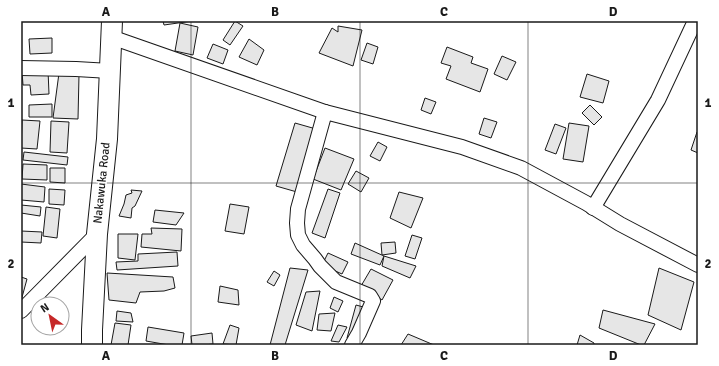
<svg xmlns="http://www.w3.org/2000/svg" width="719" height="366" viewBox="0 0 719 366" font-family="Signika,sans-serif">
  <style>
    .building { fill: #e6e6e6; stroke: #1a1a1a }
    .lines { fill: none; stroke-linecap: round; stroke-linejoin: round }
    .minor-casing { stroke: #1a1a1a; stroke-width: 16 }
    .secondary-casing { stroke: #1a1a1a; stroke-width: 22 }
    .minor { stroke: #fff; stroke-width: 14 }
    .secondary { stroke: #fff; stroke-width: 20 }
    .grid { fill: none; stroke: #1a1a1a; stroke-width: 1; stroke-opacity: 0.55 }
    .labels { text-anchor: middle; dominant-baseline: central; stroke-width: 3; stroke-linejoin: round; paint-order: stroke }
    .street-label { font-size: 12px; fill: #1a1a1a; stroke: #fff }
    .neatline { fill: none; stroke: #1a1a1a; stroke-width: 1.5 }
    .grid-label { font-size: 13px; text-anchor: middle; font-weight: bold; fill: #1a1a1a }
  </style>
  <rect width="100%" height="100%" fill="#fff"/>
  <!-- building -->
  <g class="building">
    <polygon points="163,21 192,21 164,25"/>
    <polygon points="235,21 243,26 230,45 223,40"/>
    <polygon points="180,23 198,27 193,55 175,51"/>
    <polygon points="338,26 362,30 353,66 319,53 332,28 338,32"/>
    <polygon points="52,38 52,53 30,54 29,39"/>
    <polygon points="249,39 264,50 257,65 239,57"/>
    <polygon points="367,43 378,47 373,64 361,60"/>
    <polygon points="213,44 228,50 223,64 207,58"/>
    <polygon points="447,47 473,57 471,63 488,69 480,92 446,79 451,66 441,63"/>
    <polygon points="502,56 516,62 507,80 494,74"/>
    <polygon points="48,70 49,94 31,95 30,85 23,85 22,72"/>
    <polygon points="59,73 79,75 78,119 53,118"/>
    <polygon points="587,74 609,81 603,103 580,97"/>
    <polygon points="425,98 436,102 431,114 421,110"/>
    <polygon points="52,104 52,117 29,117 29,105"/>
    <polygon points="590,105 602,117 594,125 582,113"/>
    <polygon points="484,118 497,122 491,138 479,134"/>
    <polygon points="22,120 40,121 37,149 21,148"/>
    <polygon points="51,121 69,122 67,153 50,152"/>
    <polygon points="295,123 316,129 297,192 276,186"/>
    <polygon points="569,123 589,126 583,162 563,159"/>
    <polygon points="555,124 566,128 556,154 545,150"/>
    <polygon points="697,132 698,133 698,153 691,150"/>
    <polygon points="378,142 387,147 380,161 370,156"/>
    <polygon points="325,148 354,159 341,190 313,179"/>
    <polygon points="24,152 68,157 67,165 23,160"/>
    <polygon points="23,164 47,165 47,180 22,179"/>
    <polygon points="50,168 65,168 65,183 50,182"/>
    <polygon points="356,171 369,178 361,192 348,184"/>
    <polygon points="21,184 45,187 44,202 21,200"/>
    <polygon points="49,189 65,190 64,205 49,204"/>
    <polygon points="328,189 340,193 325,238 312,233"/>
    <polygon points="131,190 142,191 135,206 132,208 131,218 119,216 124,204 126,195 132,193"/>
    <polygon points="399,192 423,198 411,228 390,218"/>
    <polygon points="230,204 249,207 244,234 225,231"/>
    <polygon points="21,205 41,207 40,216 21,213"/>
    <polygon points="46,207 60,209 57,238 43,236"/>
    <polygon points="155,210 184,213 176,225 153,222"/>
    <polygon points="151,228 182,229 181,251 141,247 142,234 152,234"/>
    <polygon points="21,231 42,232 41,243 21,242"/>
    <polygon points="118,234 138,234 135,260 118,258"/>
    <polygon points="412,235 422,238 415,259 405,256"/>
    <polygon points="395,242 396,253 382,255 381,243"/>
    <polygon points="355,243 384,256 380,265 351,254"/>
    <polygon points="177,252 178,266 117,270 116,262 138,261 138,254"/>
    <polygon points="328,253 348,262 342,274 322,265"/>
    <polygon points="384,256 416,266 410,278 382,266"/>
    <polygon points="290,268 308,270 285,345 270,345"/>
    <polygon points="659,268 694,282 681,330 648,315"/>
    <polygon points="371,269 393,280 382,300 361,286"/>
    <polygon points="274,271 280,275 274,286 267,282"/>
    <polygon points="107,273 173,277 175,288 164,291 140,292 136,303 109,300"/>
    <polygon points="21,277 27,279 21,301"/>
    <polygon points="220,286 238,290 239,305 218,302"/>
    <polygon points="320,291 312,331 296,325 306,292"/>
    <polygon points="334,297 343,301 338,312 330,308"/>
    <polygon points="356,305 367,308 352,340 347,338"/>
    <polygon points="603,310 655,324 644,345 641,345 599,328"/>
    <polygon points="117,311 131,313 133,322 116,321"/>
    <polygon points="335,313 331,331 317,330 319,314"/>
    <polygon points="115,323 131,325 128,345 111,345"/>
    <polygon points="230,325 239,328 236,345 223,344"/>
    <polygon points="338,325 347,327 339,342 331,341"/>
    <polygon points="148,327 184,333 182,345 169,345 146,341"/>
    <polygon points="212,333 213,344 204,345 192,345 191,336"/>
    <polygon points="408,334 434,345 401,345"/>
    <polygon points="580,335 594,343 594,345 577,345"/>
  </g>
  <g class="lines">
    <!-- minor casing -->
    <g class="minor-casing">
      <g id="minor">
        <polyline points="111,37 325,112 462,147 521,168 586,203 620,224 698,265"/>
        <polyline points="21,68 76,69 110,71"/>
        <polyline points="325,112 298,209 297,223 298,235 303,245 315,259 320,266 336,282 370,296 373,301 359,333 352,345"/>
        <polyline points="593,208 658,100 695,21"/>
        <polyline points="21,311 97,234"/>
      </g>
    </g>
    <!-- secondary casing -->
    <g class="secondary-casing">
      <polyline id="secondary" points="92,345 92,330 97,234 107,139 112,21"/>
    </g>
    <!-- minor -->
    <use href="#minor" class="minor"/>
    <!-- secondary -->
    <use href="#secondary" class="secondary"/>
  </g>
  <!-- grid -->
  <path class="grid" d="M 191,21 L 191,345M 360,21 L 360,345M 528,21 L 528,345M 21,183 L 698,183"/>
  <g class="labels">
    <!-- street labels -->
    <g class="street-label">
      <text transform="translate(102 183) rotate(-84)">Nakawuka Road</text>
    </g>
  </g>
  <!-- border -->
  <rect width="719" height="366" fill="none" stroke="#ffffff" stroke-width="44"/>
  <!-- north arrow -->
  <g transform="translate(50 316) rotate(327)"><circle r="19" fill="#ffffff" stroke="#a3a3a3"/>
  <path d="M0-3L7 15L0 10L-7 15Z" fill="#c62828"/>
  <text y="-6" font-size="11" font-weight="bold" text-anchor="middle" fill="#1a1a1a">N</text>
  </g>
  <rect x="22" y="22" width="675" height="322" class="neatline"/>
  <g class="grid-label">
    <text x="106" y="16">A</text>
    <text x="275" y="16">B</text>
    <text x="444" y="16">C</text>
    <text x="613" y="16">D</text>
    <text x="11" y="107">1</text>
    <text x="708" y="107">1</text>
    <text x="11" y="268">2</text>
    <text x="708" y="268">2</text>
    <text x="106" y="360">A</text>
    <text x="275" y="360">B</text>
    <text x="444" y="360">C</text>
    <text x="613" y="360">D</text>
  </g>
</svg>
